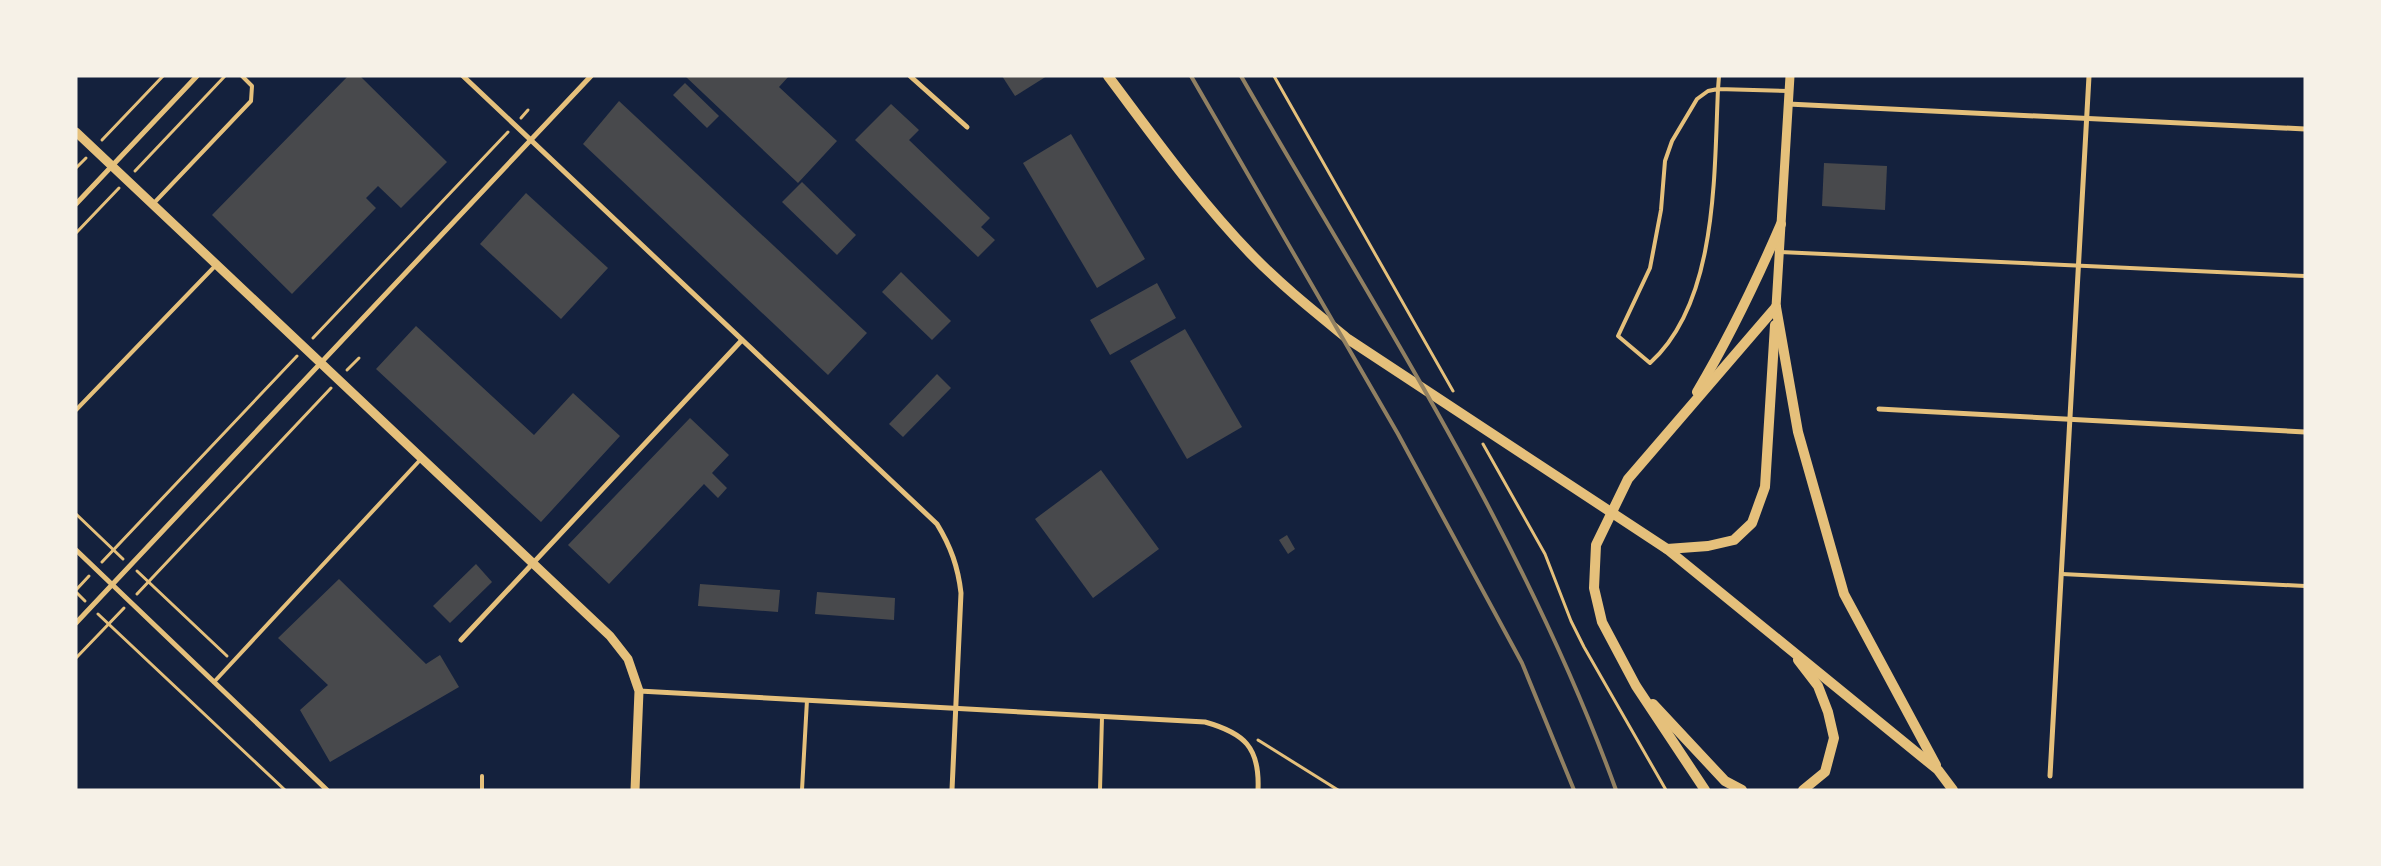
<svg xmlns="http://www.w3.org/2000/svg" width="2381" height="866" viewBox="0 0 2381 866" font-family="Helvetica,sans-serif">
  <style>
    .building { fill: #48494c }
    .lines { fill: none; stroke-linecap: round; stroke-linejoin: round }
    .path { stroke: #e5c07b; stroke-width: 3 }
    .service { stroke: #e5c07b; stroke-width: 4 }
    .minor { stroke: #e5c07b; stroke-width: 5 }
    .tertiary { stroke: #e5c07b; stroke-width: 9 }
    .secondary { stroke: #e5c07b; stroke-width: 10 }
    .rail { stroke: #918062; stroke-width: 4 }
  </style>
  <rect width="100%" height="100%" fill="#14213d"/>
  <!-- building -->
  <g class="building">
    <polygon points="348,76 360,76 447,162 401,208 378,186 366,198 376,208 292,294 212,215"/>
    <polygon points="685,76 789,76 779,87 837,141 798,183"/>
    <polygon points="1002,76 1047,76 1015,96"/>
    <polygon points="685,83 719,116 707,128 673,95"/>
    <polygon points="619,101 867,333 828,375 583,144"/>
    <polygon points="891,104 919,130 909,140 990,218 981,227 995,240 978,257 855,140"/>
    <polygon points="1071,134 1145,259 1097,288 1023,163"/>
    <polygon points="1824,163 1887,166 1885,210 1822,206"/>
    <polygon points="802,182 856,235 837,255 782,202"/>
    <polygon points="526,193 608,268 561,319 480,244"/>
    <polygon points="901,272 951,321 932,340 882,292"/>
    <polygon points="1157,283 1176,318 1110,355 1090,320"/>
    <polygon points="416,326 534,435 573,393 620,436 541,522 376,369"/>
    <polygon points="1185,329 1242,427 1187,459 1130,361"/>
    <polygon points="937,374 951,388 903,437 889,424"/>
    <polygon points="690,418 729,455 712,473 727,488 718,498 704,484 609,584 568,545"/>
    <polygon points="1101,470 1159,549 1093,598 1035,519"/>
    <polygon points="1287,535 1295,549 1288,554 1279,540"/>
    <polygon points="476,564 492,582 450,623 433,606"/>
    <polygon points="339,579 426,664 440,655 459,687 330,762 300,710 328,685 278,638"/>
    <polygon points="700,584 780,590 778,612 698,606"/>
    <polygon points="817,592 895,598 894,620 815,614"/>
  </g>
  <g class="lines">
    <!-- path -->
    <g class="path">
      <polyline points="1274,76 1453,391"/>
      <polyline points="521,118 528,110"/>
      <polyline points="102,140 163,76"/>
      <polyline points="76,168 86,158"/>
      <polyline points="135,171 225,76"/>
      <polyline points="76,233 119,188"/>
      <polyline points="313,338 508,132"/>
      <polyline points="347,370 359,358"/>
      <polyline points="1483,444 1545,554 1571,621 1584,647 1666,790"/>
      <polyline points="76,514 123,559"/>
      <polyline points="102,562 297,356"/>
      <polyline points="137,571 227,656"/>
      <polyline points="76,590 89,576"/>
      <polyline points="76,592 85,601"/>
      <polyline points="137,594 331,388"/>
      <polyline points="98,614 285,790"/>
      <polyline points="76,658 124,608"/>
      <polyline points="1258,740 1338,790"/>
    </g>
    <!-- service -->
    <g class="service">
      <path d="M 1719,76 L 1718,89 C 1714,174 1718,302 1650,363 L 1618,336 L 1650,268 L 1661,210 L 1665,161 L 1672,141 L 1697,99 L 1708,91 L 1718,89 L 1789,91"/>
      <polyline points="153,204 251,101 252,86 242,76"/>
      <polyline points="1780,252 2305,276"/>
      <polyline points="76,410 216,265"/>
      <polyline points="2062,574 2305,586"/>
      <polyline points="214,682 421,459"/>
      <polyline points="482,790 482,776"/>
      <polyline points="802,790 807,700"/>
      <polyline points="1100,790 1102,717"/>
    </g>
    <!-- minor -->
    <g class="minor">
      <path d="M 463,76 L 937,524 C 951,547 958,567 961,593 L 952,790"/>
      <polyline points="910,76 967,127"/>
      <polyline points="1788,104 2305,129"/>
      <polyline points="76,204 197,76"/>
      <polyline points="1879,409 2305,432"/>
      <polyline points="76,550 327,790"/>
      <polyline points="76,623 591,76"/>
      <polyline points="461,640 742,340"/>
      <path d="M 639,691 L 1205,722 C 1244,733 1260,747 1258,790"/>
      <polyline points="2050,776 2089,76"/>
    </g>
    <!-- tertiary -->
    <g class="tertiary">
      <polyline points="76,132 610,636 628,659 639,691 635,790"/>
      <polyline points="1776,307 1790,76"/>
    </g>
    <!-- secondary -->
    <g class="secondary">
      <path d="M 1108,76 C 1154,137 1198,199 1251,254 C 1281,285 1315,312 1348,339 L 1667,549 L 1938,770 L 1953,790"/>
      <polyline points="1776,307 1798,432 1844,594 1936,765"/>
      <path d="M 1697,392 C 1729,338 1756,282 1781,224"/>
      <polyline points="1667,549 1708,546 1734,540 1752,523 1765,487 1775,325"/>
      <polyline points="1798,660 1818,686 1828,712 1834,738 1825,772 1803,790"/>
      <polyline points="1653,704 1725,781 1742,790"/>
      <polyline points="1705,790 1636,686 1602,622 1594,588 1596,545 1628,479 1776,307"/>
    </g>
    <!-- rail -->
    <g class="rail">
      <polyline points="1191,76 1398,434 1522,663 1574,790"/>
      <path d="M 1241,76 C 1375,309 1524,536 1616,790"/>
    </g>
  </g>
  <!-- border -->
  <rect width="2381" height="866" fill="none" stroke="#f6f1e7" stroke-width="155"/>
</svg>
